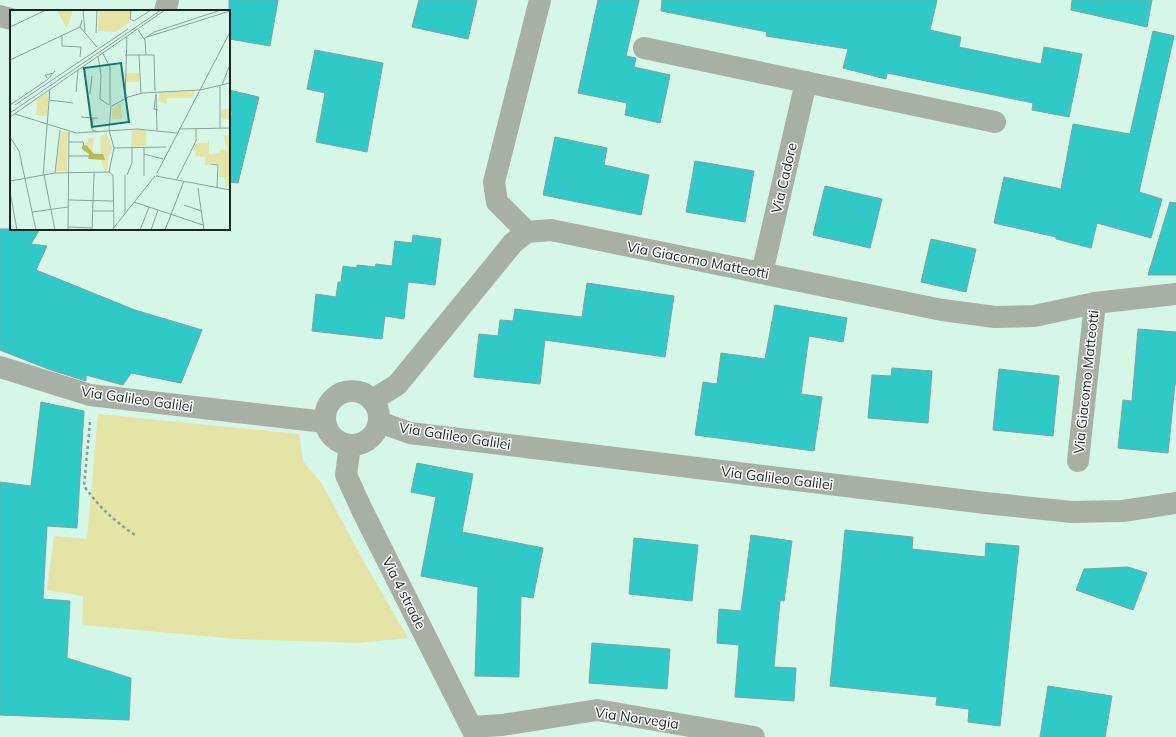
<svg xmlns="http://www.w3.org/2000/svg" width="1176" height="737" viewBox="0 0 1176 737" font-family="Mulish,sans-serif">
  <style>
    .green { fill: #e3e4a6 }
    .building { fill: #2fcac8; stroke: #7ea3a2 }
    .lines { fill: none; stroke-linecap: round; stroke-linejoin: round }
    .path { stroke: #859d92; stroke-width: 2.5; stroke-dasharray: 3 3; stroke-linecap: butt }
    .minor { stroke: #a8b0a5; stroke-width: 22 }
    .labels { text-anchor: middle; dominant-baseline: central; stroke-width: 3; stroke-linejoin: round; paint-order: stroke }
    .street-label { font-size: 14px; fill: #1a2620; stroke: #fff }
    .inset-road { fill: none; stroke: #8ba397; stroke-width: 1 }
    .view { fill: #0f766e; fill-opacity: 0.15; stroke: #0f766e; stroke-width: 2 }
    .inset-edge { fill: none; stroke: #1a2620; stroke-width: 2 }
  </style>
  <rect width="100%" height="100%" fill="#d6f7e7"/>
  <!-- green -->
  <polygon class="green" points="98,414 299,434 303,461 322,484 358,551 408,638 359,643 236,639 82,625 83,596 47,590 54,536 87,539"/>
  <!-- building -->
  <g class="building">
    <polygon points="229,0 278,0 270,46 229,39"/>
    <polygon points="419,0 477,0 468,39 412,27"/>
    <polygon points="598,0 639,0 626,56 636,58 634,67 670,75 660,123 625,115 627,103 578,93"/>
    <polygon points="662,0 937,0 930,30 961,37 959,47 1041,64 1044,47 1082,54 1069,117 1032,110 1033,103 887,73 886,79 843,68 848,49 766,36 767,32 661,11"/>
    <polygon points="1072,0 1152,0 1147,27 1071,10"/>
    <polygon points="1153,31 1174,36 1139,192 1162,199 1151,238 1097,223 1091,248 1056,239 1056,237 994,223 1004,177 1061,189 1073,124 1130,134"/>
    <polygon points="315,50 383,63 367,152 316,142 325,93 307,89"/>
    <polygon points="229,90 259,97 238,183 229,182"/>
    <polygon points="555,137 607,148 604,165 649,175 641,215 543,195"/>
    <polygon points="695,161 754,171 745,222 686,212"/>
    <polygon points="825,186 882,199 870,248 813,235"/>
    <polygon points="1170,202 1176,203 1176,275 1148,275"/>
    <polygon points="0,229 40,229 31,244 47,246 36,270 135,310 202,330 181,383 131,373 123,385 86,375 86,381 48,369 0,350"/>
    <polygon points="413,235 441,239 435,285 408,282 404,319 385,316 382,339 312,331 316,294 336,297 338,282 341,282 343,266 357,268 357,265 375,267 376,264 392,266 395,241 412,243"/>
    <polygon points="931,239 976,249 966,292 921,282"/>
    <polygon points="587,283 674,296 665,357 545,340 540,384 474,377 479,334 498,336 500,320 513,321 515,309 582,317"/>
    <polygon points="775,305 847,318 843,342 809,336 801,394 822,397 814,451 695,435 703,382 717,384 721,353 765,359"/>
    <polygon points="1138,329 1176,332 1176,384 1175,384 1168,453 1118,448 1123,400 1132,401"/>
    <polygon points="892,368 932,371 928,423 868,418 872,375 891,376"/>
    <polygon points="999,369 1059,376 1053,436 993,430"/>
    <polygon points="41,402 84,411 77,528 47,526 43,599 70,601 67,658 131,678 129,720 0,715 0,482 31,486"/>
    <polygon points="417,463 473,474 462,532 543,548 533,598 521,596 519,677 475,676 478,587 421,576 436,497 411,492"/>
    <polygon points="845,530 913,537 912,549 985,557 986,543 1019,546 1000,726 968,722 969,709 936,705 937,697 830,686"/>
    <polygon points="751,535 792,541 784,601 780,600 774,667 796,668 794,701 735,697 739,645 717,643 719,609 741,611"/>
    <polygon points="634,538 698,545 692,601 629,594"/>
    <polygon points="1128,567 1147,573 1133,610 1076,590 1084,569"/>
    <polygon points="592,643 670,649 667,689 589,683"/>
    <polygon points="1048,686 1112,696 1105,737 1040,737"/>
  </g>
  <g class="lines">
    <!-- path -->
    <path class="path" d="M 90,422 L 84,486 C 101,509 112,519 135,535"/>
    <!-- minor -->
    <g class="minor">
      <polyline points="165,11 168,0"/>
      <polyline points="0,16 11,19"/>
      <polyline points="644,48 995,122"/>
      <polyline points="527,232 497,202 494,182 540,0"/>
      <polyline points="762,273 806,82"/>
      <polyline points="0,367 90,395 325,422"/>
      <circle cx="352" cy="418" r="27"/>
      <polyline points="372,400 397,385 513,243 527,232 551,230 942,310 995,317 1034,316 1095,303 1176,294"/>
      <polyline points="379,422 410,433 985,503 1072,512 1123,511 1176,503"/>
      <polyline points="350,445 346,475 363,512 476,737"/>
      <polyline points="1078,461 1095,303"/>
      <polyline points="472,727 502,725 597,710 754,737"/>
    </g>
  </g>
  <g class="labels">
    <!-- street labels -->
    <g class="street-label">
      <text transform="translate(784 178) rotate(-77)">Via Cadore</text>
      <text transform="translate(698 260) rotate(11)">Via Giacomo Matteotti</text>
      <text transform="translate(1086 382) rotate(-84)">Via Giacomo Matteotti</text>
      <text transform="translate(137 399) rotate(8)">Via Galileo Galilei</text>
      <text transform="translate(455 436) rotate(9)">Via Galileo Galilei</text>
      <text transform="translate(777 478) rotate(7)">Via Galileo Galilei</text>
      <text transform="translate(404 593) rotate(63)">Via 4 strade</text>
      <text transform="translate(637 718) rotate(8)">Via Norvegia</text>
    </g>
  </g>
  <!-- overview -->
  <g transform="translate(10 10)">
    <rect width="220" height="220" fill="#d6f7e7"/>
    <path d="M 47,0 L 63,0 L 57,19 ZM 89,0 L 120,0 L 119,13 L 105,22 L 88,21 ZM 116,63 L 129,63 L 129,72 L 116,72 ZM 185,81 L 181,88 L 157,88 L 157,94 L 149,92 L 149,83 ZM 36,83 L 39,84 L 37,106 L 26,105 L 27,90 ZM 111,92 L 112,109 L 102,109 L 102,99 ZM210.5 104a5.5 5.5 0 1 1 11 0a5.5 5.5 0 1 1-11 0ZM 122,120 L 136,120 L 136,136 L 121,137 ZM 51,121 L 58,123 L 57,161 L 46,161 ZM 96,122 L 102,138 L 98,148 L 98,159 L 95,161 L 91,150 L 78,149 L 79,144 L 72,139 L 72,136 L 75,135 L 79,128 L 84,128 L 82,142 L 91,143 L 90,126 L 96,125 ZM 213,125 L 220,125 L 220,172 L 216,177 L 214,167 L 209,167 L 210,155 L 200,152 L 199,155 L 195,155 L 195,147 L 185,146 L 186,141 L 183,140 L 187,133 L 197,133 L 199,129 L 199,144 L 210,143 L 210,140 L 217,139 Z" fill="#e3e4a6"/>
    <path d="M 76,135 L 84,144 L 93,144 L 95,150 L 78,149 L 79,144 L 72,139 L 72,136 Z" fill="#b9b855"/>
    <path class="inset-road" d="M 73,0 L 75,22M 121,0 L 120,9 L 124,11 L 141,0M 72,10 L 70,17 L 87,37M 0,17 L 36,0M 128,20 L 135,30 L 136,45M 86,23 L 87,0M 52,26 L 52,36 L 71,37 L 70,47M 137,27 L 220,1M 134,29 L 144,22 L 211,0M 93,44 L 100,57 L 100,95M 115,45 L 144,45 L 145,81M 129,45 L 131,84M 88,46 L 91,65 L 90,89 L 99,95M 0,50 L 70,17M 37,68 L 35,65 L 44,63M 210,75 L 210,118M 212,75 L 219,57M 66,82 L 68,60M 80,84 L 82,66M 146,84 L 147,120M 146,84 L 144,99 L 148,100M 115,88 L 117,27M 39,90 L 63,93M 0,95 L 37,70 L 45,61M 5,95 L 118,19M 101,95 L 99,120 L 104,138M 102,96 L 118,87 L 133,83 L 190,80 L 220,73M 0,103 L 151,0M 5,104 L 66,123 L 127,119 L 167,123M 0,107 L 155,0M 71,107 L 83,108M 88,108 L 83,108 L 82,120 L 89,122M 169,119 L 220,118M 0,127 L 9,141 L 26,220M 59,132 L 73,132 L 74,136M 104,138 L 156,137M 134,144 L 153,149M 59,146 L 79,146M 200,154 L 208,155 L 207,177M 99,162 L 103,165 L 104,218M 99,162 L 104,138M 45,163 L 50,120M 147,163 L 220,22M 34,165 L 45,220M 115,165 L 115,203M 117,165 L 122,153 L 122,138M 33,166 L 40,79M 134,166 L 134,137M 146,166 L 220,180M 167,169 L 186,131 L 186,119M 0,171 L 45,163 L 99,162M 188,178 L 194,220M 0,182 L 7,220M 58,190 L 103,191M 124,192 L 193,215M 174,195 L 191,201M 83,201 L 103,201M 22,202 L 58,197M 58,217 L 82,218M 58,220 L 59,122M 82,220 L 84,163M 102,220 L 145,166M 130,220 L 139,197M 141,220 L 148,200M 155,220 L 174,171"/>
    <path class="view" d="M 111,53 L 119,112 L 82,117 L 74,58 Z"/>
    <rect width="220" height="220" class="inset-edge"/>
  </g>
</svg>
